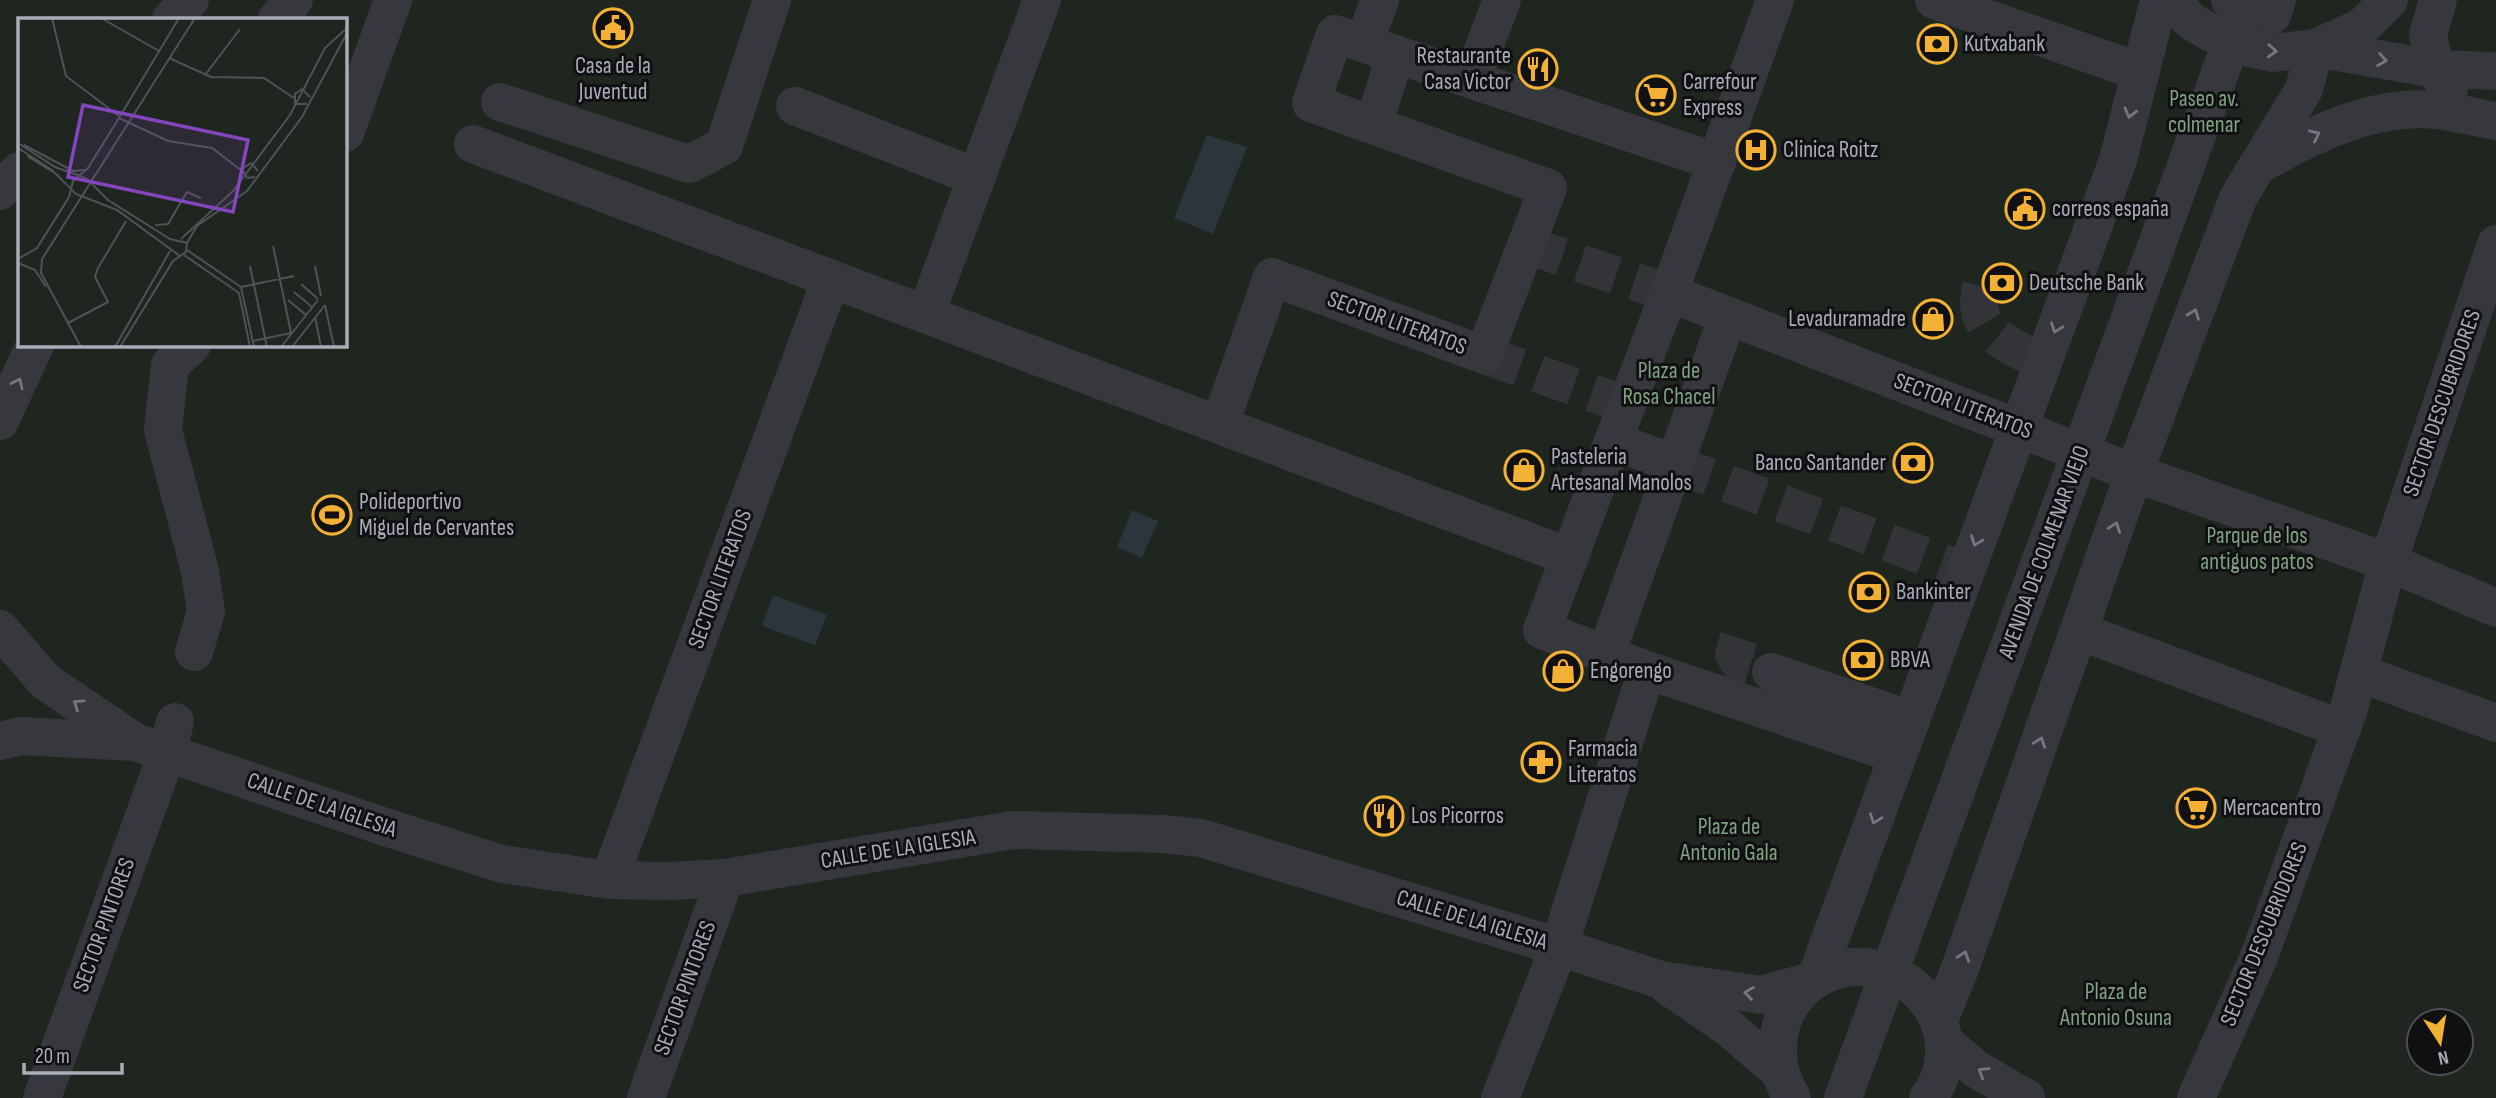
<svg xmlns="http://www.w3.org/2000/svg" width="2496" height="1098" viewBox="0 0 2496 1098" font-family="'Sofia Sans Condensed',sans-serif">
  <style>
    .green { fill: #1e261f; fill-rule: evenodd }
    .water { fill: #2c353c }
    .lines { fill: none; stroke-linecap: round; stroke-linejoin: round }
    .minor-tunnel { stroke: #333438; stroke-width: 38; stroke-dasharray: 38 19; stroke-linecap: butt }
    .minor { stroke: #37383d; stroke-width: 38 }
    .oneway { stroke: #757881 }
    .labels { text-anchor: middle; dominant-baseline: central; stroke-width: 6; stroke-linejoin: round; paint-order: stroke }
    .poi-label { font-size: 23px; fill: #a8adb8; stroke: #111113; text-anchor: start }
    .park-label { font-size: 23px; fill: #7fa381; stroke: #111113 }
    .street-label { font-size: 23px; fill: #a8adb8; stroke: #111113 }
    .inset-road { fill: none; stroke: #505258; stroke-width: 2 }
    .view { fill: #8446be; fill-opacity: 0.15; stroke: #8446be; stroke-width: 3.5 }
    .inset-edge { fill: none; stroke: #a8adb8; stroke-width: 3.5 }
  </style>
  <rect width="100%" height="100%" fill="#161618"/>
  <!-- green -->
  <path class="green" d="M 0,0 L 2496,0 L 2496,1098 L 0,1098 ZM 19,19 L 345,19 L 345,345 L 19,345 ZM 2419,1021 L 2461,1021 L 2461,1063 L 2419,1063 Z"/>
  <!-- water -->
  <g class="water">
    <polygon points="1207,135 1247,147 1213,234 1174,218"/>
    <polygon points="1132,510 1158,521 1142,558 1117,547"/>
    <polygon points="773,595 827,615 815,645 762,626"/>
  </g>
  <g class="lines">
    <!-- minor-tunnel -->
    <g class="minor-tunnel">
      <polyline points="1526,245 1669,293"/>
      <path d="M 1981,286 C 1970,333 2009,345 2043,362"/>
      <polyline points="1484,355 1627,405"/>
      <polyline points="1674,464 1965,571"/>
      <polyline points="1739,638 1734,654 1740,663 1771,672"/>
    </g>
    <!-- minor -->
    <g class="minor">
      <polyline points="1934,0 2141,72"/>
      <polyline points="2171,0 2192,22 2231,44 2273,53 2315,48 2362,27 2389,0"/>
      <polyline points="2230,0 2272,15 2277,0"/>
      <polyline points="2438,0 2428,35 2435,69 2449,89"/>
      <polyline points="171,19 190,0"/>
      <polyline points="277,19 294,0"/>
      <polyline points="1364,42 1380,0"/>
      <polyline points="2315,48 2435,69 2496,71"/>
      <polyline points="1472,79 1502,0"/>
      <polyline points="500,102 689,164 724,146 772,0"/>
      <polyline points="795,106 976,177"/>
      <polyline points="1373,125 1396,54"/>
      <polyline points="345,133 393,0"/>
      <polyline points="473,144 1570,557"/>
      <path d="M 2257,166 C 2313,135 2370,104 2437,110 C 2456,112 2477,118 2496,121"/>
      <polyline points="0,191 19,171"/>
      <polyline points="1669,293 2134,473 2388,562 2496,608"/>
      <polyline points="926,314 1042,0"/>
      <polyline points="192,345 170,365 163,430 200,571 206,611 194,652"/>
      <polyline points="0,421 35,345"/>
      <polyline points="1220,424 1272,277 1484,355 1548,188 1311,103 1335,34 1717,162"/>
      <polyline points="1614,441 1674,464"/>
      <polyline points="0,629 46,682 135,742 388,828 502,864 609,880 671,881 725,878 1013,830 1163,834 1201,838 1559,947 1661,980 1761,995 1815,980"/>
      <polyline points="2079,631 2342,729"/>
      <polyline points="1606,654 1728,316"/>
      <polyline points="1647,670 1542,630 1669,293 1775,0"/>
      <polyline points="1771,672 1911,720"/>
      <polyline points="2359,673 2496,723"/>
      <polyline points="0,741 21,736 135,742"/>
      <polyline points="609,880 831,279"/>
      <polyline points="1815,980 2118,160 2159,0"/>
      <polyline points="1668,986 1729,1028 1780,1072"/>
      <polyline points="1939,1020 1959,971 2134,473 2238,198 2304,89 2315,48"/>
      <polyline points="1944,1042 1976,1069 2026,1098"/>
      <polyline points="42,1098 167,753 175,722"/>
      <polyline points="646,1098 725,878"/>
      <polyline points="1500,1098 1559,947 1647,670 1898,755"/>
      <path d="M 1792,1098 C 1768,1059 1774,1007 1815,980 C 1863,948 1929,978 1942,1032 C 1947,1054 1943,1080 1928,1098"/>
      <polyline points="1843,1098 2245,5"/>
      <polyline points="2196,1098 2259,957 2349,708 2388,562 2496,244"/>
    </g>
  </g>
  <!-- one-way arrows -->
  <defs><path id="oneway-chevron" d="M-2-3.5L2.5 0L-2 3.5" fill="none" stroke-width="1.6" stroke-linecap="round" stroke-linejoin="round" transform="scale(1.75)"/></defs>
  <g class="oneway">
    <use href="#oneway-chevron" transform="translate(2272 51) rotate(3)"/>
    <use href="#oneway-chevron" transform="translate(2382 60) rotate(10)"/>
    <use href="#oneway-chevron" transform="translate(2130 113) rotate(105)"/>
    <use href="#oneway-chevron" transform="translate(2315 135) rotate(-25)"/>
    <use href="#oneway-chevron" transform="translate(2194 314) rotate(-69)"/>
    <use href="#oneway-chevron" transform="translate(2056 328) rotate(110)"/>
    <use href="#oneway-chevron" transform="translate(18 383) rotate(-65)"/>
    <use href="#oneway-chevron" transform="translate(2115 527) rotate(-71)"/>
    <use href="#oneway-chevron" transform="translate(1976 541) rotate(111)"/>
    <use href="#oneway-chevron" transform="translate(78 704) rotate(-146)"/>
    <use href="#oneway-chevron" transform="translate(2040 742) rotate(-71)"/>
    <use href="#oneway-chevron" transform="translate(1875 819) rotate(110)"/>
    <use href="#oneway-chevron" transform="translate(1964 956) rotate(-71)"/>
    <use href="#oneway-chevron" transform="translate(1749 993) rotate(-172)"/>
    <use href="#oneway-chevron" transform="translate(1983 1072) rotate(-148)"/>
  </g>
  <!-- icons -->
  <defs>
    <g id="civic-ring" transform="scale(2.0125)"><circle r="9.5" fill="#111113" stroke="#f2b134" stroke-width="1.5"/><path d="M-.6-6.5H3V-4.5H.6V-3L4-1V1h2V6H-6V1h2V-1L-.6-3ZM-1.2 2.5V6h2.4V2.5Z" fill="#f2b134"/></g>
    <g id="bank-ring" transform="scale(2.0125)"><circle r="9.5" fill="#111113" stroke="#f2b134" stroke-width="1.5"/><path d="M-6-4H6V4H-6ZM0-2.3a2.3 2.3 0 1 0 0 4.6a2.3 2.3 0 1 0 0-4.6Z" fill="#f2b134"/></g>
    <g id="restaurant-ring" transform="scale(2.0125)"><circle r="9.5" fill="#111113" stroke="#f2b134" stroke-width="1.5"/><path d="M-5-6h1v4h1v-4h1v4h1v-4h1v5L-1.5 .5V6h-2V.5L-5-1ZM5-6V6H3V1.5H1.5Q1.5-4 5-6Z" fill="#f2b134"/></g>
    <g id="supermarket-ring" transform="scale(2.0125)"><circle r="9.5" fill="#111113" stroke="#f2b134" stroke-width="1.5"/><path d="M-6-5.5h2.5l.6 2H6L4.5 2H-2.5L-4.4-4H-6ZM-1.5 3.2a1.3 1.3 0 1 0 .1 0ZM3 3.2a1.3 1.3 0 1 0 .1 0Z" fill="#f2b134"/></g>
    <g id="hospital-ring" transform="scale(2.0125)"><circle r="9.5" fill="#111113" stroke="#f2b134" stroke-width="1.5"/><path d="M-5-5h3v3.5h4V-5h3V5h-3V1.5h-4V5h-3Z" fill="#f2b134"/></g>
    <g id="shop-ring" transform="scale(2.0125)"><circle r="9.5" fill="#111113" stroke="#f2b134" stroke-width="1.5"/><path d="M-5-2.5h2.3a2.7 3.5 0 0 1 5.4 0H5L5.5 6h-11ZM-1.5-2.5h3a1.5 2.3 0 0 0-3 0Z" fill="#f2b134"/></g>
    <g id="stadium-ring" transform="scale(2.0125)"><circle r="9.5" fill="#111113" stroke="#f2b134" stroke-width="1.5"/><path d="M0-5a6.5 5 0 1 0 0 10a6.5 5 0 1 0 0-10ZM-3.5-1.8h7v3.6h-7Z" fill="#f2b134"/></g>
    <g id="pharmacy-ring" transform="scale(2.0125)"><circle r="9.5" fill="#111113" stroke="#f2b134" stroke-width="1.5"/><path d="M-2-6h4v4h4v4h-4v4h-4v-4h-4v-4h4Z" fill="#f2b134"/></g>
  </defs>
  <g fill-rule="evenodd">
    <use href="#civic-ring" x="613" y="28"/>
    <use href="#bank-ring" x="1937" y="44"/>
    <use href="#restaurant-ring" x="1538" y="69"/>
    <use href="#supermarket-ring" x="1656" y="95"/>
    <use href="#hospital-ring" x="1756" y="150"/>
    <use href="#civic-ring" x="2025" y="209"/>
    <use href="#bank-ring" x="2002" y="283"/>
    <use href="#shop-ring" x="1933" y="319"/>
    <use href="#bank-ring" x="1913" y="463"/>
    <use href="#shop-ring" x="1524" y="470"/>
    <use href="#stadium-ring" x="332" y="515"/>
    <use href="#bank-ring" x="1869" y="592"/>
    <use href="#bank-ring" x="1863" y="660"/>
    <use href="#shop-ring" x="1563" y="671"/>
    <use href="#pharmacy-ring" x="1541" y="762"/>
    <use href="#supermarket-ring" x="2196" y="808"/>
    <use href="#restaurant-ring" x="1384" y="816"/>
  </g>
  <g class="labels">
    <!-- poi labels -->
    <g class="poi-label">
      <text x="1964" y="44">Kutxabank</text>
      <text x="1511" y="56" text-anchor="end">Restaurante<tspan x="1511" dy="26">Casa Victor</tspan></text>
      <text x="613" y="66" text-anchor="middle">Casa de la<tspan x="613" dy="26">Juventud</tspan></text>
      <text x="1683" y="82">Carrefour<tspan x="1683" dy="26">Express</tspan></text>
      <text x="1783" y="150">Clinica Roitz</text>
      <text x="2052" y="209">correos españa</text>
      <text x="2029" y="283">Deutsche Bank</text>
      <text x="1906" y="319" text-anchor="end">Levaduramadre</text>
      <text x="1551" y="457">Pasteleria<tspan x="1551" dy="26">Artesanal Manolos</tspan></text>
      <text x="1886" y="463" text-anchor="end">Banco Santander</text>
      <text x="359" y="502">Polideportivo<tspan x="359" dy="26">Miguel de Cervantes</tspan></text>
      <text x="1896" y="592">Bankinter</text>
      <text x="1890" y="660">BBVA</text>
      <text x="1590" y="671">Engorengo</text>
      <text x="1568" y="749">Farmacia<tspan x="1568" dy="26">Literatos</tspan></text>
      <text x="2223" y="808">Mercacentro</text>
      <text x="1411" y="816">Los Picorros</text>
    </g>
    <!-- park labels -->
    <g class="park-label">
      <text x="2204" y="99">Paseo av.<tspan x="2204" dy="26">colmenar</tspan></text>
      <text x="1669" y="371">Plaza de<tspan x="1669" dy="26">Rosa Chacel</tspan></text>
      <text x="2257" y="536">Parque de los<tspan x="2257" dy="26">antiguos patos</tspan></text>
      <text x="1729" y="827">Plaza de<tspan x="1729" dy="26">Antonio Gala</tspan></text>
      <text x="2116" y="992">Plaza de<tspan x="2116" dy="26">Antonio Osuna</tspan></text>
    </g>
    <!-- street labels -->
    <g class="street-label">
      <text transform="translate(1397 323) rotate(20)">SECTOR LITERATOS</text>
      <text transform="translate(2442 403) rotate(-71)">SECTOR DESCUBRIDORES</text>
      <text transform="translate(1963 406) rotate(21)">SECTOR LITERATOS</text>
      <text transform="translate(2044 552) rotate(-70)">AVENIDA DE COLMENAR VIEJO</text>
      <text transform="translate(720 579) rotate(-70)">SECTOR LITERATOS</text>
      <text transform="translate(322 805) rotate(19)">CALLE DE LA IGLESIA</text>
      <text transform="translate(898 849) rotate(-9)">CALLE DE LA IGLESIA</text>
      <text transform="translate(1472 920) rotate(17)">CALLE DE LA IGLESIA</text>
      <text transform="translate(104 925) rotate(-70)">SECTOR PINTORES</text>
      <text transform="translate(2264 934) rotate(-68)">SECTOR DESCUBRIDORES</text>
      <text transform="translate(685 988) rotate(-70)">SECTOR PINTORES</text>
    </g>
  </g>
  <!-- overview -->
  <g transform="translate(18 18)">
    <rect width="329" height="329" fill="#161618"/>
    <path d="M 0,0 L 329,0 L 329,329 L 0,329 Z" fill="#1e261f"/>
    <path class="inset-road" d="M 34,0 L 48,58 L 101,98M 83,0 L 141,33M 151,40 L 193,59 L 246,60 L 276,80M 187,57 L 222,11M 289,86 L 277,86 L 277,76 L 284,71 L 292,79M 101,100 L 150,123 L 194,130 L 224,153M 101,100 L 161,0M 0,125 L 37,149 L 68,160 L 90,182 L 152,221 L 169,225M 6,127 L 55,153 L 67,152M 0,130 L 34,152 L 58,176 L 99,192 L 162,238M 9,138 L 40,157M 237,159 L 229,160 L 224,151 L 233,145 L 240,153M 137,207 L 150,206 L 169,174 L 183,180M 163,221 L 215,173 L 272,97 L 307,30 L 329,10M 169,225 L 179,208 L 229,173 L 284,99 L 329,15M 169,232 L 223,269 L 236,329M 166,237 L 221,275 L 232,329M 0,241 L 19,230 L 51,179 L 55,163 L 70,150 L 101,100M 0,245 L 17,252 L 28,269M 232,248 L 249,329M 297,248 L 303,278M 283,266 L 300,281M 223,269 L 276,258M 276,274 L 294,289M 270,282 L 288,297M 307,287 L 316,329M 297,299 L 303,329M 50,305 L 90,284 L 77,259 L 80,250 L 108,203M 235,323 L 273,315 L 255,228M 63,329 L 23,255 L 24,241 L 177,0M 97,329 L 152,233M 102,329 L 155,243 L 168,234 L 169,225M 263,329 L 300,282M 274,329 L 307,287"/>
    <path class="view" d="M 65,87 L 230,122 L 215,194 L 50,159 Z"/>
    <rect width="329" height="329" class="inset-edge"/>
  </g>
  <!-- north arrow -->
  <g transform="translate(2440 1042) rotate(168)"><circle r="33" fill="#111113" stroke="#4d4f55" stroke-width="2"/>
  <path d="M0-5L12 26L0 18L-12 26Z" fill="#f2b134"/>
  <text y="-10" font-size="19" font-weight="bold" text-anchor="middle" fill="#a8adb8">N</text>
  </g>
  <!-- scale -->
  <path d="M24 1063v10h98v-10" fill="none" stroke="#a8adb8" stroke-width="3.5"/>
  <text x="35" y="1063" font-size="21" fill="#a8adb8" stroke="#111113" stroke-width="5" paint-order="stroke">20 m</text>
</svg>
